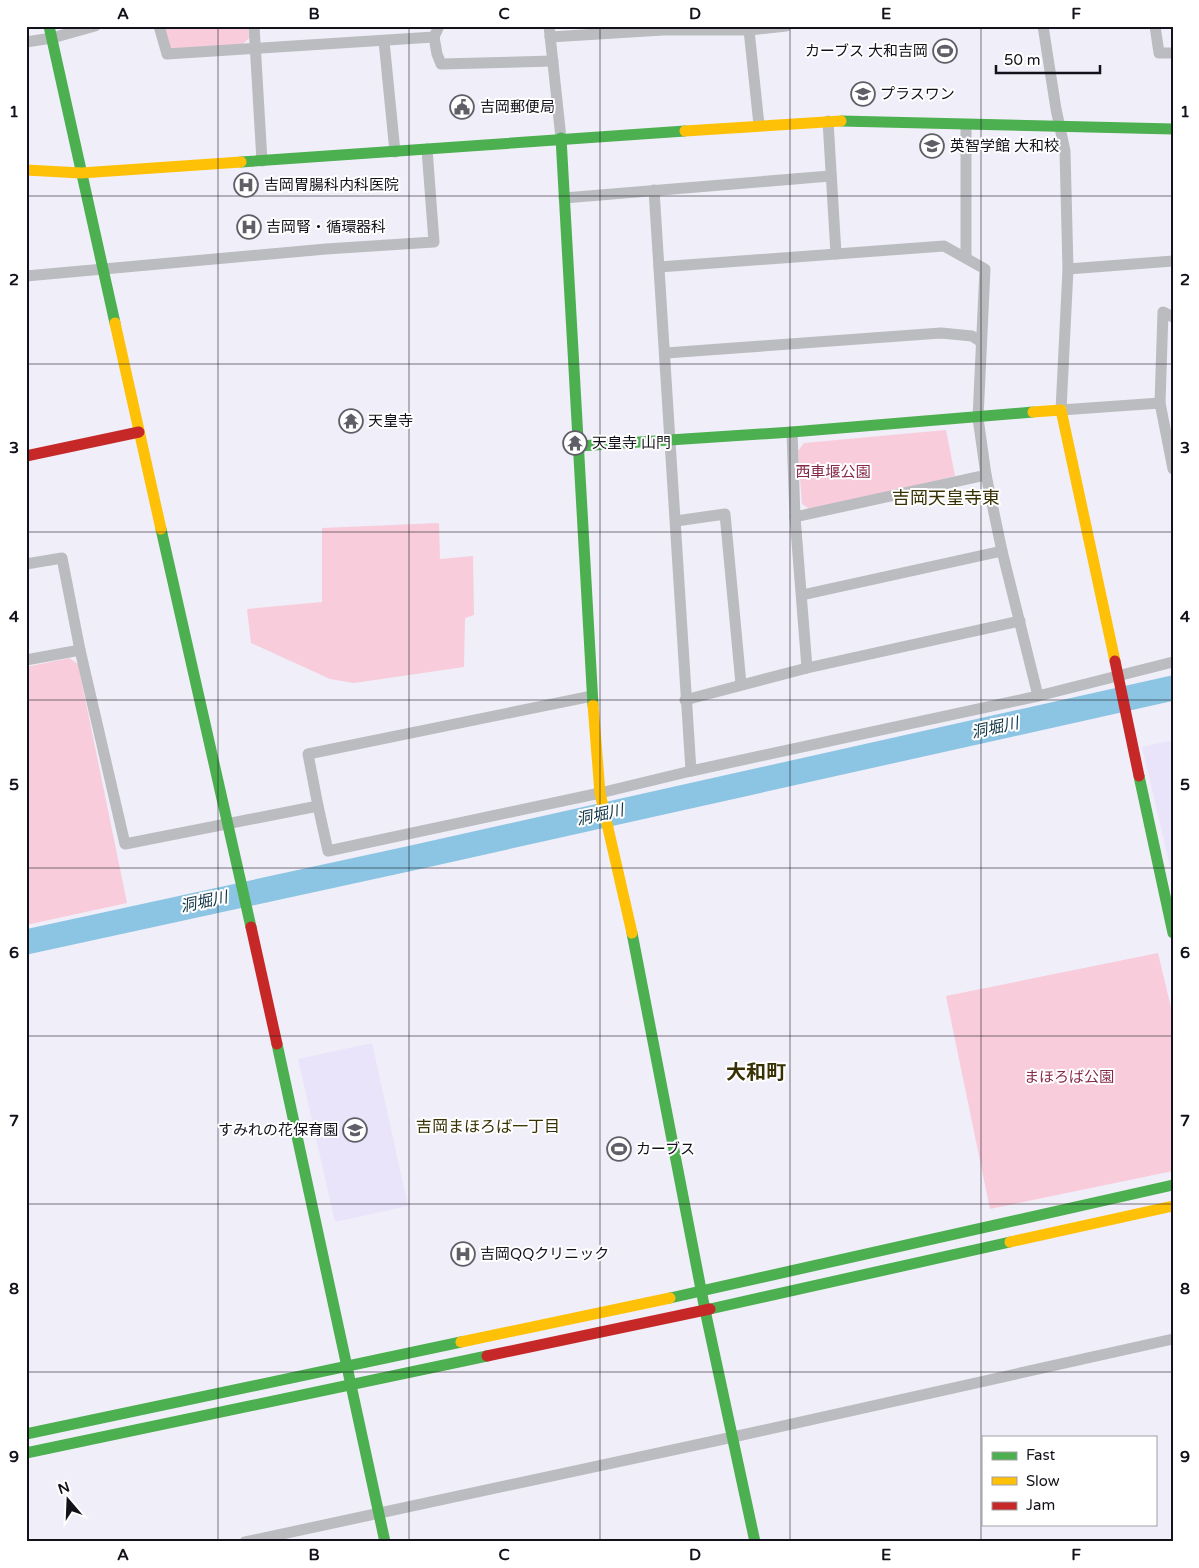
<svg xmlns="http://www.w3.org/2000/svg" width="1199" height="1568" viewBox="0 0 1199 1568" font-family="'Varela Round','Noto Sans JP',sans-serif">
  <style>
    .built { fill: #e9e4fa }
    .green { fill: #f8ccdb }
    .lines { fill: none; stroke-linecap: round; stroke-linejoin: round }
    .river { stroke: #8cc5e4; stroke-width: 25 }
    .street { stroke: #babcc0; stroke-width: 11 }
    .fast { stroke: #4caf50; stroke-width: 11 }
    .slow { stroke: #ffc107; stroke-width: 11 }
    .jam { stroke: #c62828; stroke-width: 11 }
    .grid { fill: none; stroke: #131119; stroke-width: 1; stroke-opacity: 0.55 }
    .labels { text-anchor: middle; dominant-baseline: central; stroke-width: 4; stroke-linejoin: round; paint-order: stroke }
    .poi-label { font-size: 15px; fill: #131119; stroke: #fff; text-anchor: start }
    .park-label { font-size: 15px; fill: #86294a; stroke: #fff }
    .water-label { font-size: 16px; font-style: italic; fill: #0f3546; stroke: #fff }
    .neighbourhood-label { font-size: 16px; fill: #373105; stroke: #fff }
    .quarter-label { font-size: 18px; fill: #373105; stroke: #fff }
    .district-label { font-size: 20px; font-weight: bold; fill: #373105; stroke: #fff }
    .neatline { fill: none; stroke: #131119; stroke-width: 2 }
    .grid-label { font-size: 16px; text-anchor: middle; font-weight: bold; fill: #131119 }
  </style>
  <rect width="100%" height="100%" fill="#f0eef8"/>
  <!-- built -->
  <g class="built">
    <polygon points="1173,740 1173,879 1142,747"/>
    <polygon points="372,1043 408,1206 335,1222 298,1059"/>
  </g>
  <!-- green -->
  <g class="green">
    <polygon points="164,26 248,26 249,38 241,46 170,49"/>
    <polygon points="946,430 955,476 811,510 802,504 798,451 804,443"/>
    <polygon points="439,523 440,559 473,556 474,615 465,618 464,667 354,683 330,679 251,643 247,609 322,602 322,528"/>
    <polygon points="69,658 78,664 127,903 26,925 26,667"/>
    <polygon points="1158,953 1173,1016 1173,1171 990,1209 946,996"/>
  </g>
  <g class="lines">
    <!-- river -->
    <polyline class="river" points="26,942 412,858 1173,688"/>
    <!-- street -->
    <g class="street">
      <polyline points="159,26 167,54 434,37 439,26"/>
      <polyline points="254,26 262,161"/>
      <polyline points="549,26 561,138"/>
      <polyline points="1043,26 1056,109 1065,151 1068,269 1061,410 1160,403"/>
      <polyline points="1155,26 1159,53 1173,53"/>
      <polyline points="749,30 759,125"/>
      <polyline points="434,37 437,54 441,64 553,61"/>
      <polyline points="550,37 663,30 749,30 786,26"/>
      <polyline points="384,41 395,152"/>
      <polyline points="26,42 52,38 95,26"/>
      <polyline points="828,121 836,254"/>
      <polyline points="654,190 691,771"/>
      <polyline points="564,198 830,176"/>
      <polyline points="966,257 966,126"/>
      <polyline points="659,267 944,246 985,269 978,418 986,475 1002,551 1038,696"/>
      <polyline points="1068,269 1173,261"/>
      <polyline points="26,276 326,249 434,242 427,149"/>
      <polyline points="1173,317 1163,312 1160,403 1173,469"/>
      <polyline points="666,353 941,333 972,336 981,342"/>
      <polyline points="792,432 795,517 807,668"/>
      <polyline points="795,517 986,475"/>
      <polyline points="676,521 725,514 741,684"/>
      <polyline points="26,564 62,558 80,650 125,844 318,806 308,754 592,696"/>
      <polyline points="802,595 1002,551"/>
      <polyline points="26,660 80,650"/>
      <polyline points="685,700 807,668 1020,621"/>
      <polyline points="318,806 328,851 600,793 691,771 1038,696 1173,662"/>
      <polyline points="245,1542 733,1437 1173,1339"/>
    </g>
    <!-- fast -->
    <g class="fast">
      <polyline points="49,26 115,323"/>
      <polyline points="841,121 1173,129"/>
      <polyline points="561,138 593,705"/>
      <polyline points="241,162 685,131"/>
      <polyline points="579,446 792,432 1033,412"/>
      <polyline points="161,529 251,927"/>
      <polyline points="1139,776 1173,933"/>
      <polyline points="632,933 705,1310 755,1542"/>
      <polyline points="277,1044 385,1542"/>
      <polyline points="670,1298 1173,1185"/>
      <polyline points="710,1309 1010,1242"/>
      <polyline points="26,1434 461,1342"/>
      <polyline points="26,1453 487,1356"/>
    </g>
    <!-- slow -->
    <g class="slow">
      <polyline points="685,131 841,121"/>
      <polyline points="26,170 81,173 241,162"/>
      <polyline points="115,323 161,529"/>
      <polyline points="1033,412 1061,410 1115,661"/>
      <polyline points="593,705 600,793 632,933"/>
      <polyline points="1010,1242 1173,1206"/>
      <polyline points="461,1342 670,1298"/>
    </g>
    <!-- jam -->
    <g class="jam">
      <polyline points="26,456 139,432"/>
      <polyline points="1115,661 1139,776"/>
      <polyline points="251,927 277,1044"/>
      <polyline points="487,1356 710,1309"/>
    </g>
  </g>
  <!-- grid -->
  <path class="grid" d="M 218,26 L 218,1542M 409,26 L 409,1542M 600,26 L 600,1542M 790,26 L 790,1542M 981,26 L 981,1542M 26,196 L 1173,196M 26,364 L 1173,364M 26,532 L 1173,532M 26,700 L 1173,700M 26,868 L 1173,868M 26,1036 L 1173,1036M 26,1204 L 1173,1204M 26,1372 L 1173,1372"/>
  <!-- icons -->
  <defs>
    <g id="stadium-ring" transform="scale(1.25)"><circle r="9.5" fill="#fff" stroke="#605e67" stroke-width="1.5"/><path d="M0-5a6.5 5 0 1 0 0 10a6.5 5 0 1 0 0-10ZM-3.5-1.8h7v3.6h-7Z" fill="#605e67"/></g>
    <g id="school-ring" transform="scale(1.25)"><circle r="9.5" fill="#fff" stroke="#605e67" stroke-width="1.5"/><path d="M0-5L7-2L0 1L-7-2ZM-4 1L0 2.5L4 1V4Q0 6-4 4Z" fill="#605e67"/></g>
    <g id="civic-ring" transform="scale(1.25)"><circle r="9.5" fill="#fff" stroke="#605e67" stroke-width="1.5"/><path d="M-.6-6.5H3V-4.5H.6V-3L4-1V1h2V6H-6V1h2V-1L-.6-3ZM-1.2 2.5V6h2.4V2.5Z" fill="#605e67"/></g>
    <g id="hospital-ring" transform="scale(1.25)"><circle r="9.5" fill="#fff" stroke="#605e67" stroke-width="1.5"/><path d="M-5-5h3v3.5h4V-5h3V5h-3V1.5h-4V5h-3Z" fill="#605e67"/></g>
    <g id="temple-ring" transform="scale(1.25)"><circle r="9.5" fill="#fff" stroke="#605e67" stroke-width="1.5"/><path d="M0-6L5-2H3V0L6.5 2.5H4V6H1.5V3h-3V6H-4V2.5H-6.5L-3 0V-2H-5Z" fill="#605e67"/></g>
  </defs>
  <g fill-rule="evenodd">
    <use href="#stadium-ring" x="945" y="51"/>
    <use href="#school-ring" x="863" y="94"/>
    <use href="#civic-ring" x="462" y="107"/>
    <use href="#school-ring" x="932" y="146"/>
    <use href="#hospital-ring" x="246" y="185"/>
    <use href="#hospital-ring" x="249" y="227"/>
    <use href="#temple-ring" x="351" y="421"/>
    <use href="#temple-ring" x="575" y="443"/>
    <use href="#school-ring" x="355" y="1130"/>
    <use href="#stadium-ring" x="619" y="1149"/>
    <use href="#hospital-ring" x="463" y="1254"/>
  </g>
  <g class="labels">
    <!-- poi labels -->
    <g class="poi-label">
      <text x="928" y="51" text-anchor="end">カーブス 大和吉岡</text>
      <text x="880" y="94">プラスワン</text>
      <text x="480" y="107">吉岡郵便局</text>
      <text x="950" y="146">英智学館 大和校</text>
      <text x="264" y="185">吉岡胃腸科内科医院</text>
      <text x="266" y="227">吉岡腎・循環器科</text>
      <text x="368" y="421">天皇寺</text>
      <text x="592" y="443">天皇寺 山門</text>
      <text x="338" y="1130" text-anchor="end">すみれの花保育園</text>
      <text x="636" y="1149">カーブス</text>
      <text x="480" y="1254">吉岡QQクリニック</text>
    </g>
    <!-- park labels -->
    <g class="park-label">
      <text x="833" y="472">西車堰公園</text>
      <text x="1069" y="1077">まほろば公園</text>
    </g>
    <!-- water labels -->
    <g class="water-label">
      <text transform="translate(995 728) rotate(-12)">洞堀川</text>
      <text transform="translate(600 815) rotate(-12)">洞堀川</text>
      <text transform="translate(204 902) rotate(-12)">洞堀川</text>
    </g>
    <!-- neighbourhood labels -->
    <g class="neighbourhood-label">
      <text x="488" y="1127">吉岡まほろば一丁目</text>
    </g>
    <!-- quarter labels -->
    <g class="quarter-label">
      <text x="946" y="498">吉岡天皇寺東</text>
    </g>
    <!-- district labels -->
    <g class="district-label">
      <text x="756" y="1073">大和町</text>
    </g>
  </g>
  <!-- border -->
  <rect width="1199" height="1568" fill="none" stroke="#ffffff" stroke-width="55"/>
  <!-- legend -->
  <rect x="982" y="1436" width="175" height="90" fill="#ffffff" stroke="#a1a0a3"/>
  <rect x="992" y="1452" width="25" height="8" fill="#4caf50" stroke="#a1a0a3"/>
  <text x="1026" y="1460" font-size="15" fill="#131119">Fast</text>
  <rect x="992" y="1477" width="25" height="8" fill="#ffc107" stroke="#a1a0a3"/>
  <text x="1026" y="1486" font-size="15" fill="#131119">Slow</text>
  <rect x="992" y="1502" width="25" height="8" fill="#c62828" stroke="#a1a0a3"/>
  <text x="1026" y="1510" font-size="15" fill="#131119">Jam</text>
  <!-- north arrow -->
  <g transform="translate(68 1500) rotate(341)" stroke="#ffffff" stroke-width="4" paint-order="stroke">
  <path d="M0-4L9 19L0 12L-9 19Z" fill="#131119"/>
  <text y="-8" font-size="14" font-weight="bold" text-anchor="middle" fill="#131119">N</text>
  </g>
  <!-- scale -->
  <path d="M996 65v8h104v-8" fill="none" stroke="#131119" stroke-width="2.5"/>
  <text x="1004" y="65" font-size="15" fill="#131119" stroke="#ffffff" stroke-width="4" paint-order="stroke">50 m</text>
  <rect x="28" y="28" width="1144" height="1512" class="neatline"/>
  <g class="grid-label">
    <text x="123" y="19">A</text>
    <text x="314" y="19">B</text>
    <text x="504" y="19">C</text>
    <text x="695" y="19">D</text>
    <text x="886" y="19">E</text>
    <text x="1076" y="19">F</text>
    <text x="14" y="117">1</text>
    <text x="1185" y="117">1</text>
    <text x="14" y="285">2</text>
    <text x="1185" y="285">2</text>
    <text x="14" y="453">3</text>
    <text x="1185" y="453">3</text>
    <text x="14" y="622">4</text>
    <text x="1185" y="622">4</text>
    <text x="14" y="790">5</text>
    <text x="1185" y="790">5</text>
    <text x="14" y="958">6</text>
    <text x="1185" y="958">6</text>
    <text x="14" y="1126">7</text>
    <text x="1185" y="1126">7</text>
    <text x="14" y="1294">8</text>
    <text x="1185" y="1294">8</text>
    <text x="14" y="1462">9</text>
    <text x="1185" y="1462">9</text>
    <text x="123" y="1560">A</text>
    <text x="314" y="1560">B</text>
    <text x="504" y="1560">C</text>
    <text x="695" y="1560">D</text>
    <text x="886" y="1560">E</text>
    <text x="1076" y="1560">F</text>
  </g>
</svg>
